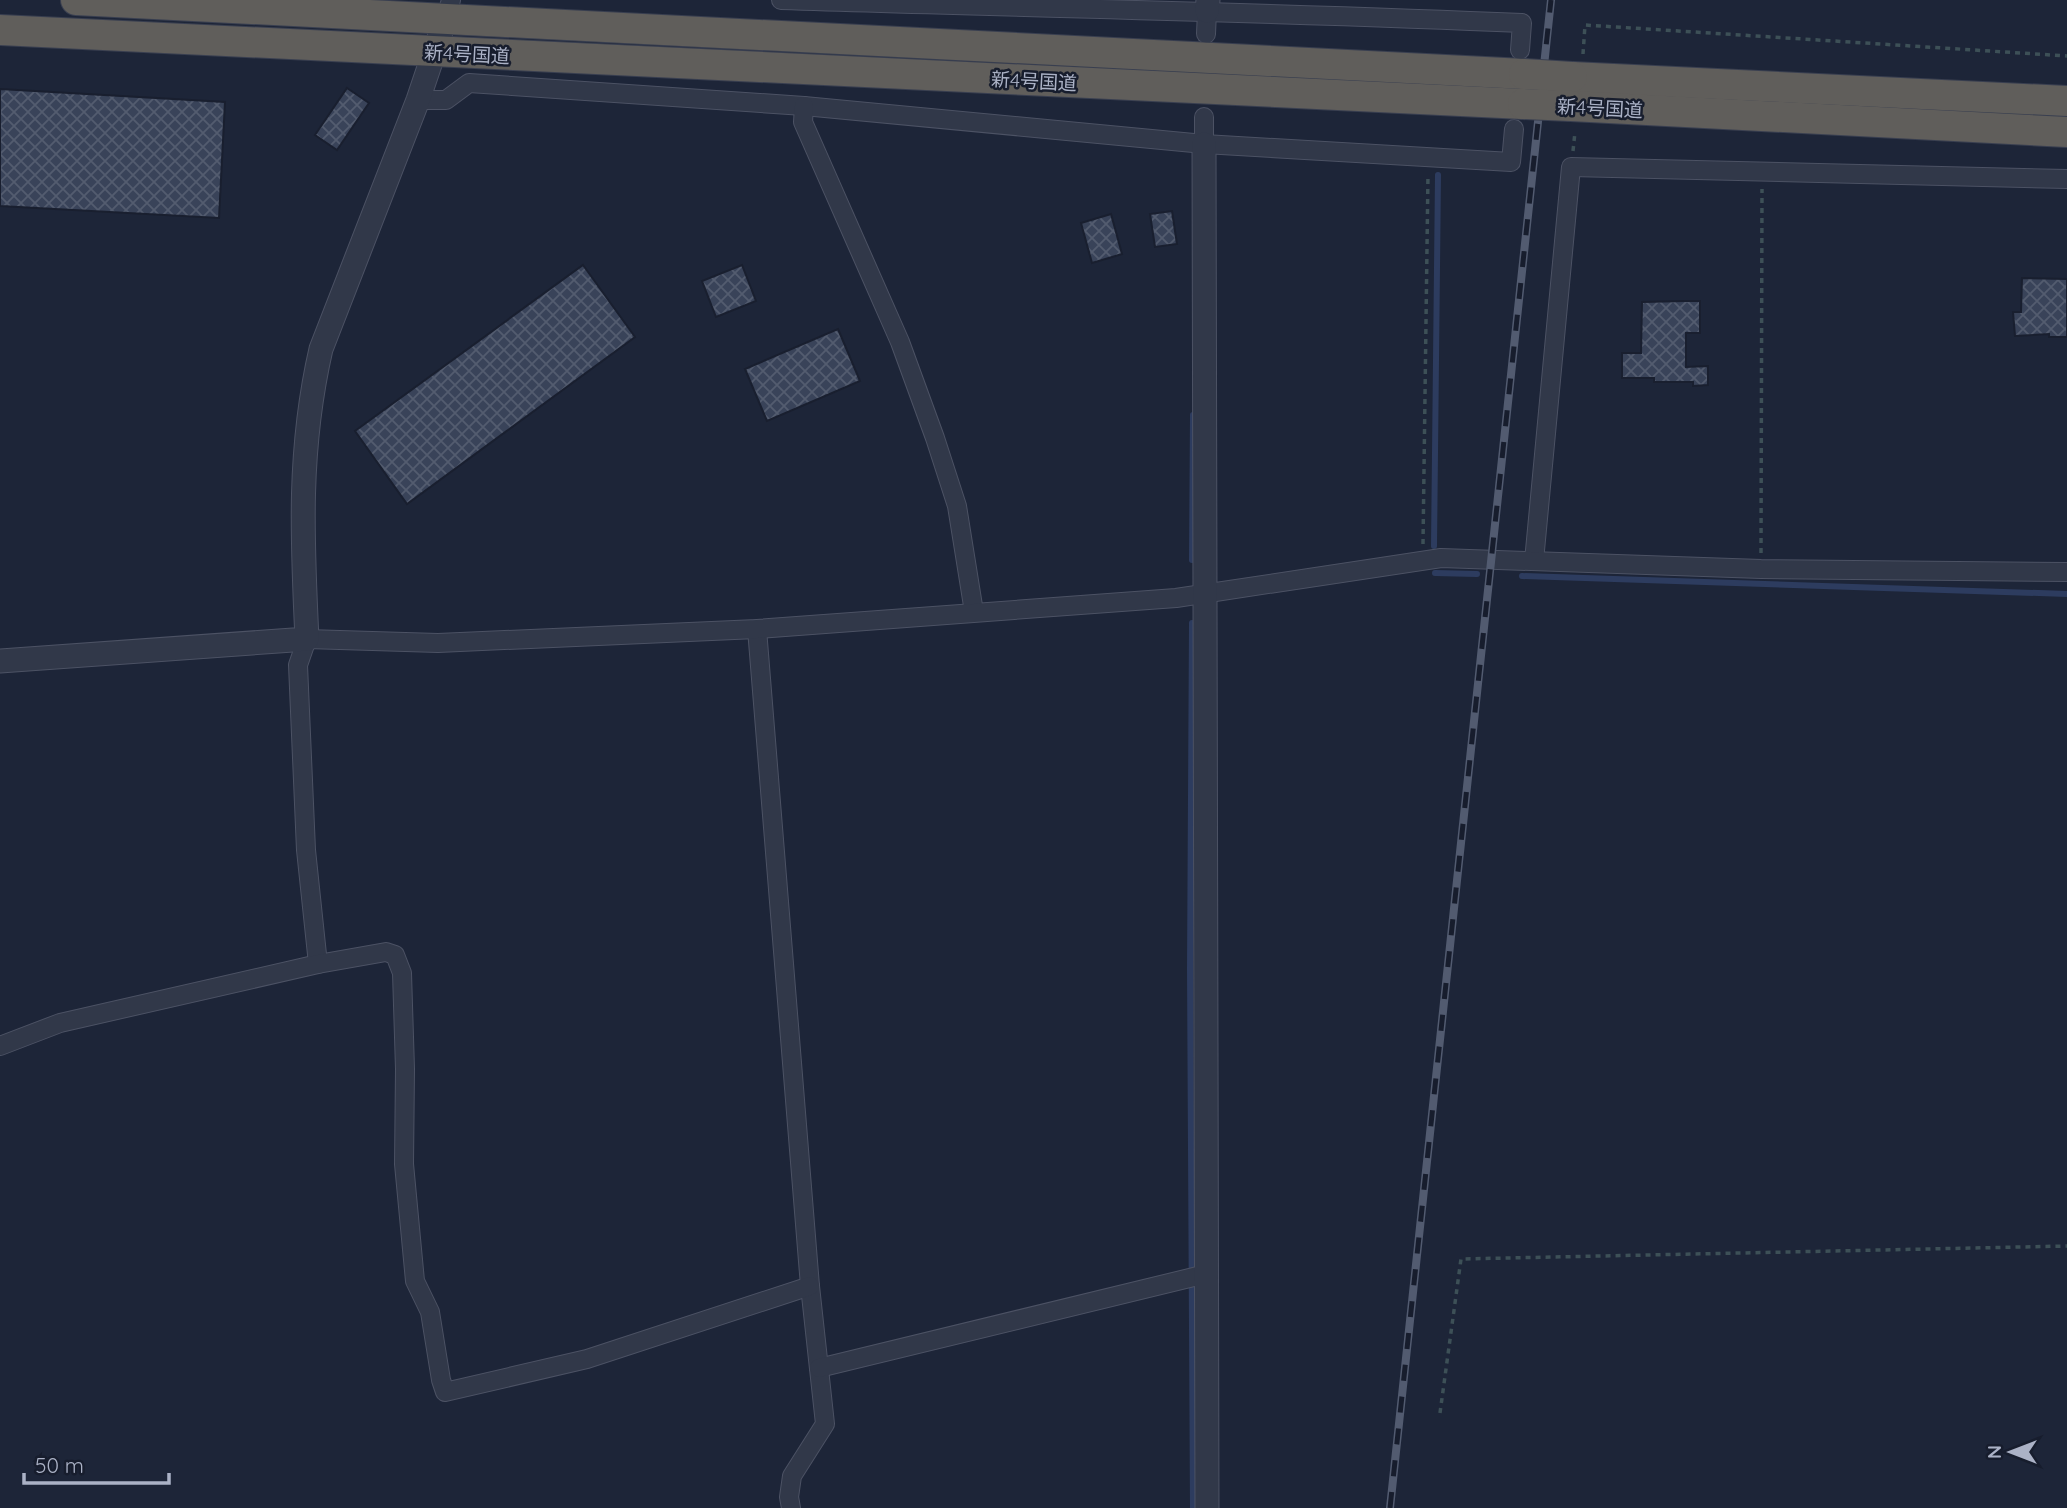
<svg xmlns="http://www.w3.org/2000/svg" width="2067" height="1508" viewBox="0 0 2067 1508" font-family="Quicksand,'Noto Sans JP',sans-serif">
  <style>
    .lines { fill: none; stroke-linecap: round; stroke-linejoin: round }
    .stream { stroke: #2d3c5f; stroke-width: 6 }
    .building { fill: url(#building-cross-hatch); stroke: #191f2f; stroke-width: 2 }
    .minor-casing { stroke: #4c5264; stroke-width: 20 }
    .tertiary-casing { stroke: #4c5264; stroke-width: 25 }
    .trunk-casing { stroke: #393f50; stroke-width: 32 }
    .path { stroke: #3d5057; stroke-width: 3.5; stroke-dasharray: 5 5; stroke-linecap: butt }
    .minor { stroke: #313849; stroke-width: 18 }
    .tertiary { stroke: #313849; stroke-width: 23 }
    .trunk { stroke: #605e5b; stroke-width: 30 }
    .rail-casing { stroke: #525b70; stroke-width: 8 }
    .rail { stroke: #171d2d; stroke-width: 5; stroke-dasharray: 16; stroke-linecap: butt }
    .trunk-bridge-casing { stroke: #393f50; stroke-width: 32; stroke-linecap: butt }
    .trunk-bridge { stroke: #605e5b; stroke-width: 30 }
    .labels { text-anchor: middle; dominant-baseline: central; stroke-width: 5; stroke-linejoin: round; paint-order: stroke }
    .street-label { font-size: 19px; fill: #abb2c6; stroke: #171d2d }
  </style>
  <defs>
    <pattern id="building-cross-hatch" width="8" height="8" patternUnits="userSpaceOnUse" patternTransform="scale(1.75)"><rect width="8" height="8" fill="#394359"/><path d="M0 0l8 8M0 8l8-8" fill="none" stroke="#535c6f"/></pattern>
  </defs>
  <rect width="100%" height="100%" fill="#1d2538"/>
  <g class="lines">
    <!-- stream -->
    <g class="stream">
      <polyline points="1434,546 1438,175"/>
      <polyline points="1192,560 1193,415"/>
      <polyline points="1435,573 1477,574"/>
      <polyline points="1522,576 2067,594"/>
      <polyline points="1192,623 1190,969 1193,1508"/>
    </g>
  </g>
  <!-- building -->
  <g class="building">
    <polygon points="347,88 369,103 337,150 315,135"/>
    <polygon points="0,89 225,102 219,218 0,206"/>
    <polygon points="1172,211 1177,244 1155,247 1150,214"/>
    <polygon points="1111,214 1122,254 1092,263 1081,223"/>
    <polygon points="583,265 635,337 407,504 355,431"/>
    <polygon points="742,265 756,301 716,317 702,281"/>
    <polygon points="2022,278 2067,279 2067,337 2049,337 2049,334 2015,336 2013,312 2021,312"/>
    <polygon points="1684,301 1700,301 1700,333 1686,333 1686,367 1708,366 1708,385 1693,386 1693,382 1654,382 1654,378 1622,378 1622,353 1641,353 1642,302"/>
    <polygon points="838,329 860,381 767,421 745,369"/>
  </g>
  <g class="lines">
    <!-- minor casing -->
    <g class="minor-casing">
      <g id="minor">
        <path d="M 781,0 C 1028,8 1275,12 1522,23 L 1520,50"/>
        <polyline points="446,17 451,0"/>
        <polyline points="1206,34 1207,11"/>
        <polyline points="418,100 446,100 469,83 804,106 1204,144 1511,162 1514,129"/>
        <polyline points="804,106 803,122 900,342 935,438 957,506 974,612"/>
        <polyline points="1204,117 1204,144"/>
        <polyline points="1534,561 1571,167 2067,179"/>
        <polyline points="757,629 810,1286 825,1424 792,1476 789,1497 791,1508"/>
        <polyline points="318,964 306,850 298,665 307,639 438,643 757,629 1176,598 1441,558 1761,569 2067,572"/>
        <polyline points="0,1046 60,1023 318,964 386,952 395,955 402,973 405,1069 404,1164 415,1281 430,1312 441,1380 445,1392 587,1359 810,1286"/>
        <polyline points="819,1368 1206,1274"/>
      </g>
    </g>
    <!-- tertiary casing -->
    <g class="tertiary-casing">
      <g id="tertiary">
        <polyline points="1207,11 1208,0"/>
        <polyline points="1204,144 1207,1508"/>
        <path d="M 0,661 L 307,639 C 302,538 298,449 321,349 L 418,100 L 446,17"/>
      </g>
    </g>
    <!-- trunk casing -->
    <g class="trunk-casing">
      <g id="trunk">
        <polyline points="76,0 1524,74"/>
        <polyline points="0,30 1523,104"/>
        <polyline points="1572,77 2067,101"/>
        <polyline points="1571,106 2067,132"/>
      </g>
    </g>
    <!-- path -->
    <g class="path">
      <polyline points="1583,54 1585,25 2067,56"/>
      <polyline points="1573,151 1575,132"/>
      <polyline points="1423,544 1428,174"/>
      <polyline points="1761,553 1762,189"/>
      <polyline points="1440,1413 1461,1259 2067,1246"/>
    </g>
    <!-- minor -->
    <use href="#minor" class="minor"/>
    <!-- tertiary -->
    <use href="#tertiary" class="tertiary"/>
    <!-- trunk -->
    <use href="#trunk" class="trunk"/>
    <!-- rail casing -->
    <g class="rail-casing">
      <polyline id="rail" points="1390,1508 1551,0"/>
    </g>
    <!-- rail -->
    <use href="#rail" class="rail"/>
    <!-- trunk-bridge casing -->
    <g class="trunk-bridge-casing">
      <g id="trunk-bridge">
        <polyline points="1524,74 1572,77"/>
        <polyline points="1523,104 1571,106"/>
      </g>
    </g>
    <!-- trunk-bridge -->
    <use href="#trunk-bridge" class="trunk-bridge"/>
  </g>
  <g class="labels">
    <!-- street labels -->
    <g class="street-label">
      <text transform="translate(467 54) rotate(3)">新4号国道</text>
      <text transform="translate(1034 81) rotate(3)">新4号国道</text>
      <text transform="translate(1600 108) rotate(3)">新4号国道</text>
    </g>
  </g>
  <!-- north arrow -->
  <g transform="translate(2011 1452) rotate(270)" stroke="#171d2d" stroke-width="5" paint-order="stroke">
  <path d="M0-5L12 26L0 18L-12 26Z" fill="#abb2c6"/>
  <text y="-10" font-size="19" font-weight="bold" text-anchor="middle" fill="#abb2c6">N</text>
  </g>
  <!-- scale -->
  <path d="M24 1473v10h145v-10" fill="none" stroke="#abb2c6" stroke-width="3.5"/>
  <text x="35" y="1473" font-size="21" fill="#abb2c6" stroke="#171d2d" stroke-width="5" paint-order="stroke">50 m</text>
</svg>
